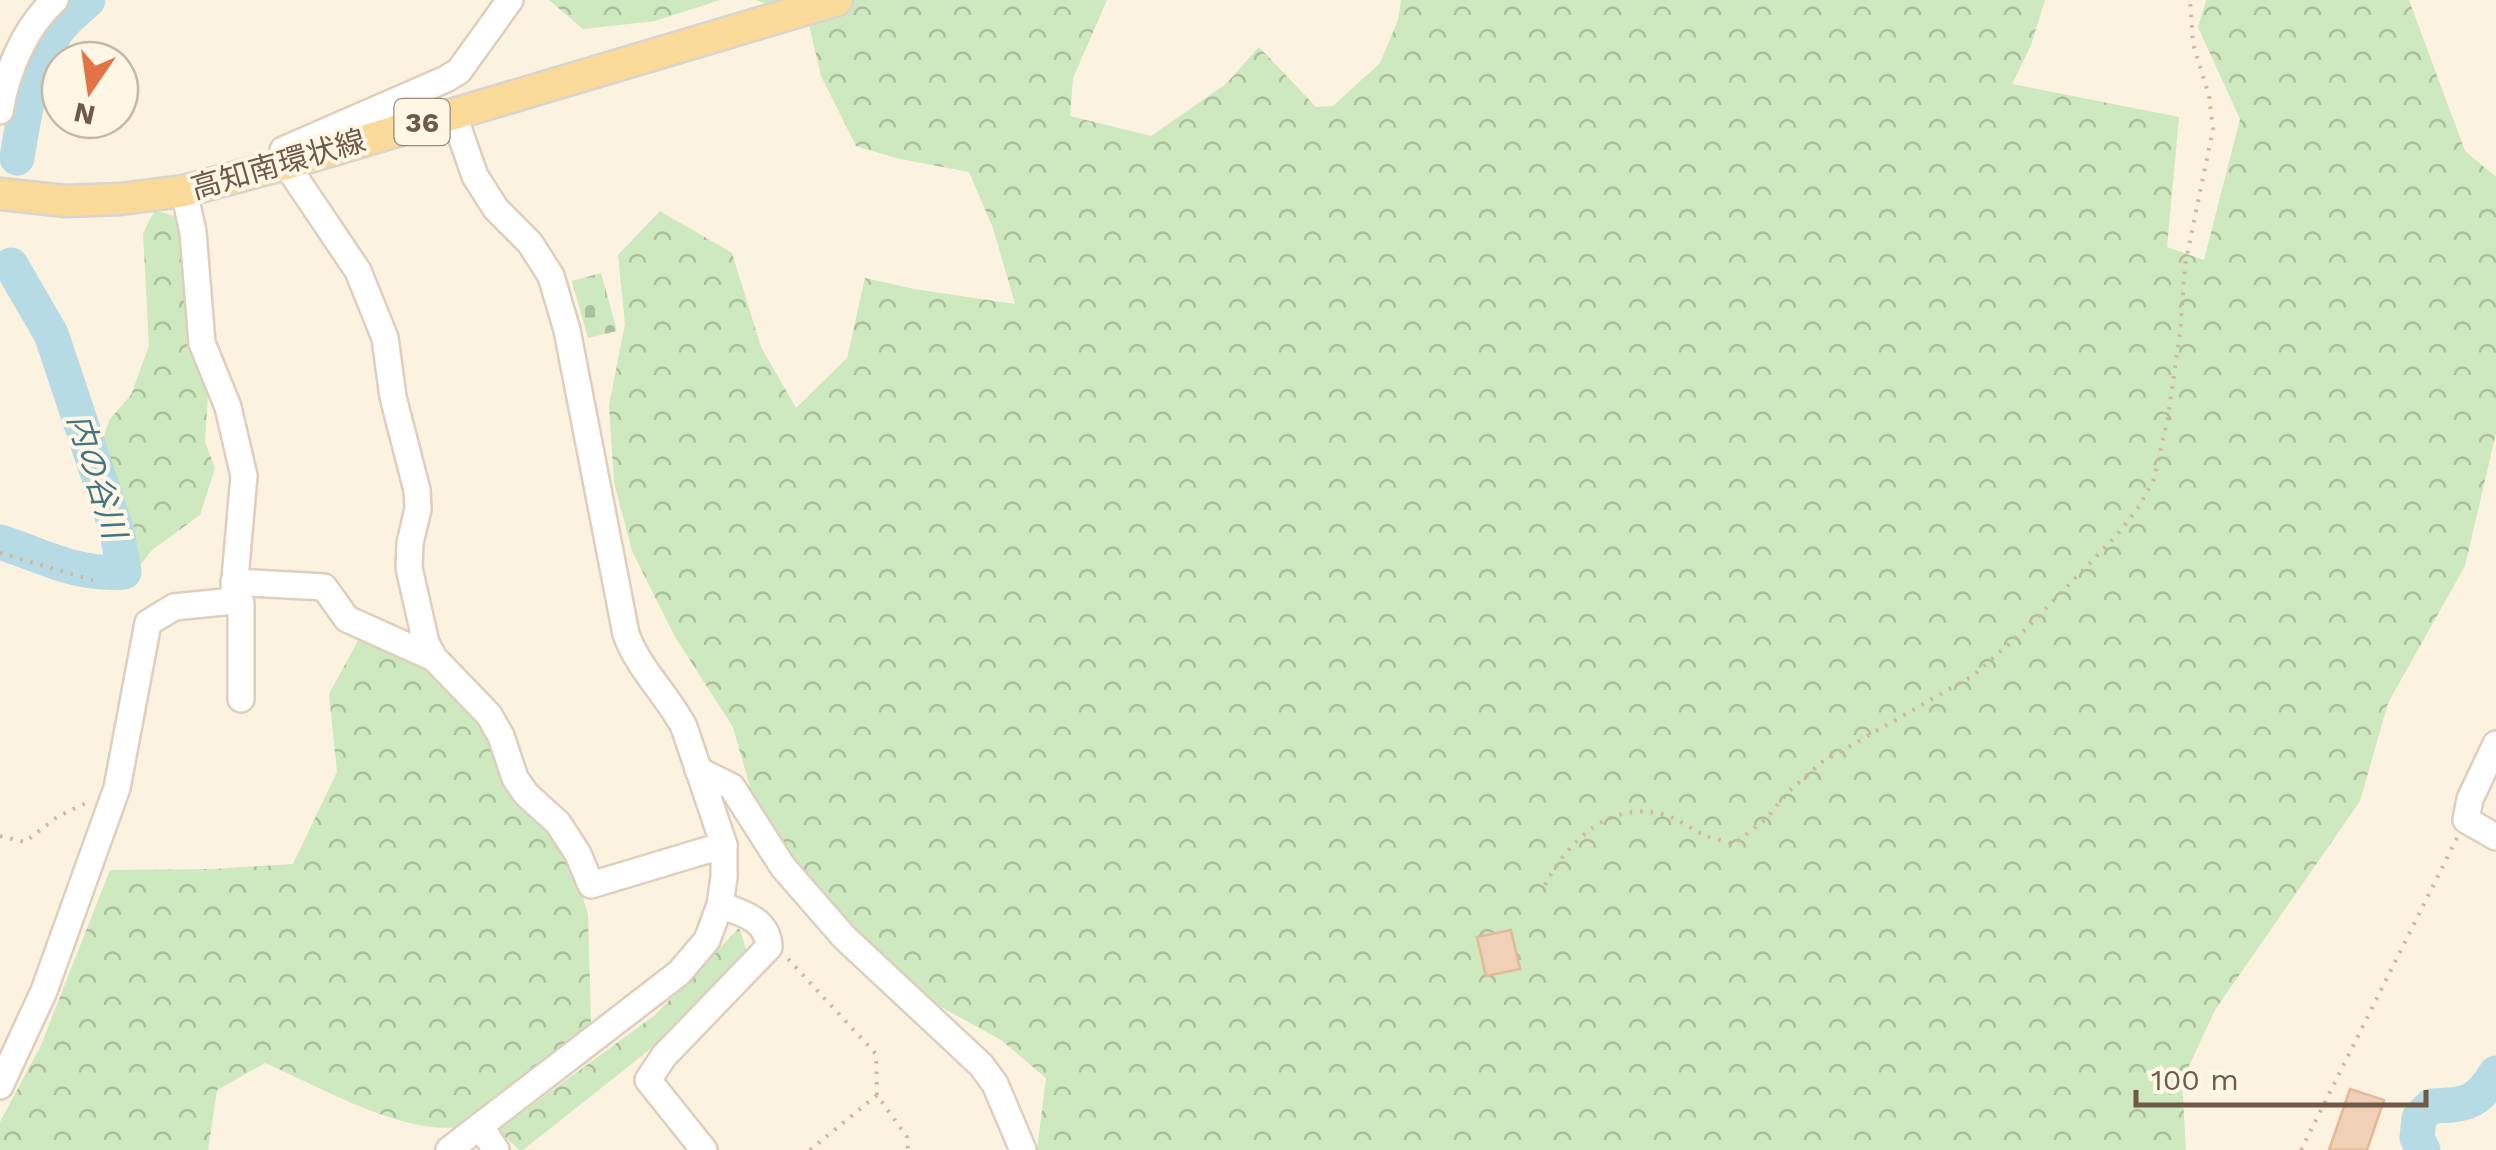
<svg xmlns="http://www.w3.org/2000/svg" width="2496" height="1150" viewBox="0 0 2496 1150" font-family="'Work Sans','Noto Sans JP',sans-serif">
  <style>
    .forest { fill: url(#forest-crowns) }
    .cemetery { fill: url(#cemetery-stones) }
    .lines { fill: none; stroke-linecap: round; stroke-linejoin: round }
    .river { stroke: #b6dbe4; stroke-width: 35 }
    .building { fill: #f0d1b8; stroke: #e2b999; stroke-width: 2.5 }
    .minor-casing { stroke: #dfcebc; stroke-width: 30 }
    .major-casing { stroke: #dad4cf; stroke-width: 35 }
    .path { stroke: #d4b59c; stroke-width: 4; stroke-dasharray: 2.5 8; stroke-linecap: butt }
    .minor { stroke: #fff; stroke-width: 25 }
    .major { stroke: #f9da99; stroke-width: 30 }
    .labels { text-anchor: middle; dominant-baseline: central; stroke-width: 8; stroke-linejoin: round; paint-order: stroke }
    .shield { fill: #fff6e6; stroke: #9c8877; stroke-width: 2.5 }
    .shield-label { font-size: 28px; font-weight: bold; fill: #715948 }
    .street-label { font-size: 30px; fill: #715948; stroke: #fff6e6 }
    .water-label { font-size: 32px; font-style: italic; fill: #437685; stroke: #fff6e6 }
  </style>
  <defs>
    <pattern id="forest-crowns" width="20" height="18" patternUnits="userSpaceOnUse" patternTransform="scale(2.5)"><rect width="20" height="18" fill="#cee8bf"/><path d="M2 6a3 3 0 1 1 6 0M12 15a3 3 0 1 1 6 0" fill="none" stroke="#acbf9d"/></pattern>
    <pattern id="cemetery-stones" width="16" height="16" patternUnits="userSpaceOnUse" patternTransform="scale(2.5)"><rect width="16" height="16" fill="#cee8bf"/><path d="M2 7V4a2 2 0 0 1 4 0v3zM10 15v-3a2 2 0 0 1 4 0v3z" fill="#acbf9d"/></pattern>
  </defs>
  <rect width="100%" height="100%" fill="#fbf2e0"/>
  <!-- forest -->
  <g class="forest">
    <polygon points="549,0 720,0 655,21 583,29"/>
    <polygon points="755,0 1107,0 1073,78 1070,116 1151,136 1226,84 1259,47 1316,107 1333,106 1380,63 1398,20 1401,0 2045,0 2031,45 2012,84 2179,117 2167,247 2204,260 2240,119 2198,27 2206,0 2409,0 2465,151 2496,177 2496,433 2465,566 2388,703 2360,801 2215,1010 2182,1081 2186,1150 1037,1150 1046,1078 1001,1040 912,991 828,906 759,819 733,727 675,637 632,551 614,482 609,405 625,324 618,255 660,211 732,253 761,347 796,408 847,358 865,278 914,289 1015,304 993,228 969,172 896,158 856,146 821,76 807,16"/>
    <polygon points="155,210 180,218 192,254 184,301 199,345 208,394 205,442 215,468 200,515 152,550 130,578 126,546 103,484 97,454 110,419 131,395 149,346 143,233"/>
    <path d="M 365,628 L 414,649 L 469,701 L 572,857 L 588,915 L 591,1021 C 575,1039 478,1125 460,1127 C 401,1135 319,1086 265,1063 L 217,1090 L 208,1150 L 0,1150 L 0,1122 L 41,1045 L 110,870 L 214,869 L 293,864 L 337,772 L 329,694 Z"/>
    <polygon points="739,928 747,952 653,1047 523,1150 519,1150 498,1130 655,1015"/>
  </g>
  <!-- cemetery -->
  <polygon class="cemetery" points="601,273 617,331 588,338 572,281"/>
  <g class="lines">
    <!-- river -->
    <g class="river">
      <path d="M 17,158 C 24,114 31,65 59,28 C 66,18 79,9 88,0"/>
      <path d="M 0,542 C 44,556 76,576 124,572 L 117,531 L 51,334 L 11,265"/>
      <path d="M 2423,1150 L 2417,1138 L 2419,1118 L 2431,1106 C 2466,1105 2477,1104 2496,1073"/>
    </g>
  </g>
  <!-- building -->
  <g class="building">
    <polygon points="1511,930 1520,969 1486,976 1477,937"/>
    <polygon points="2350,1089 2384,1100 2367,1150 2329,1150"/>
  </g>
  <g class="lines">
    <!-- minor casing -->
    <g class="minor-casing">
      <g id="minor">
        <polyline points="510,0 459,71 446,79 283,150 286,164 358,271 385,338 393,397 417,490 418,509 410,543 409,568 426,643 434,658 489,715 501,736 515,778 526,794 558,823 578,854 591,885 724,845"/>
        <path d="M 0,111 C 7,71 24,28 55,0"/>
        <polyline points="234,582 324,587 347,619 434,658"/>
        <polyline points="233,601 241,603 241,699"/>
        <polyline points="2496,744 2470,799 2466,820 2496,837"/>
        <polyline points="698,770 732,787 783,867 844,937 981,1065 995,1084 1023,1150"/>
        <polyline points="0,1086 44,991 117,788 148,623 174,607 233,601 244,476 228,407 202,343 193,232 184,191"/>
        <polyline points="480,1126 496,1150"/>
        <path d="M 449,1150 L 679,973 L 707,940 L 720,905 L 724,877 L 724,845 L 684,727 C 667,694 639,670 626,634 L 567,330 L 551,276 L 530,243 L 496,209 L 475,176 L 453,113"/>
        <path d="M 704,1150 L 648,1080 L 664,1056 L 769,947 C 768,920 743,913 720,905"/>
      </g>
    </g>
    <!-- major casing -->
    <g class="major-casing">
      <polyline id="major" points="0,194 66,201 120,199 184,191 286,164 837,0"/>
    </g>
    <!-- path -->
    <g class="path">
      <polyline points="0,553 99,582"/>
      <polyline points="0,836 25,842 57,817 90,801"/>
      <path d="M 1545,885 C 1568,841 1609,801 1662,814 C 1678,818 1690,829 1704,835 C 1713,839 1725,841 1734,844 L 1766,819 L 1787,793 L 1822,762 L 1974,675 L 2027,628 L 2117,535 L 2138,508 L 2154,479 L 2168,417 L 2180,333 L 2185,265 L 2213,129 L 2209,96 L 2193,44 L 2190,0"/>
      <polyline points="788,959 876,1054 877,1095 907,1137 908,1150"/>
      <polyline points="810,1150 877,1095"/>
      <polyline points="2301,1150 2457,838"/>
    </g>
    <!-- minor -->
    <use href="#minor" class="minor"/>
    <!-- major -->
    <use href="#major" class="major"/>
  </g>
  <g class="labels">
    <!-- shield labels -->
    <rect class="shield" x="394.5" y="99" width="55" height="46" rx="8"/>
    <g class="shield-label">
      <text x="422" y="122">36</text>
    </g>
    <!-- street labels -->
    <g class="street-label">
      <text transform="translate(278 164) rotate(-16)">高知南環状線</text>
    </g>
    <!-- water labels -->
    <g class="water-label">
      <text transform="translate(97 476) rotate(73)">内の谷川</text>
    </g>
  </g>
  <!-- north arrow -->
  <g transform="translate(90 90) rotate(193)"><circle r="48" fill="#fff6e6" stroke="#c6b7a7" stroke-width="2.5"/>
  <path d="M0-8L18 38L0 25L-18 38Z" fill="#e37247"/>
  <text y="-15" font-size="28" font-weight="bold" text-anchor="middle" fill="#715948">N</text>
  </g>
  <!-- scale -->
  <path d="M2136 1090v15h290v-15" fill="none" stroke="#715948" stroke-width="5"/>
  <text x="2151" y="1090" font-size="30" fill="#715948" stroke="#fff6e6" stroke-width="8" paint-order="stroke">100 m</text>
</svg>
